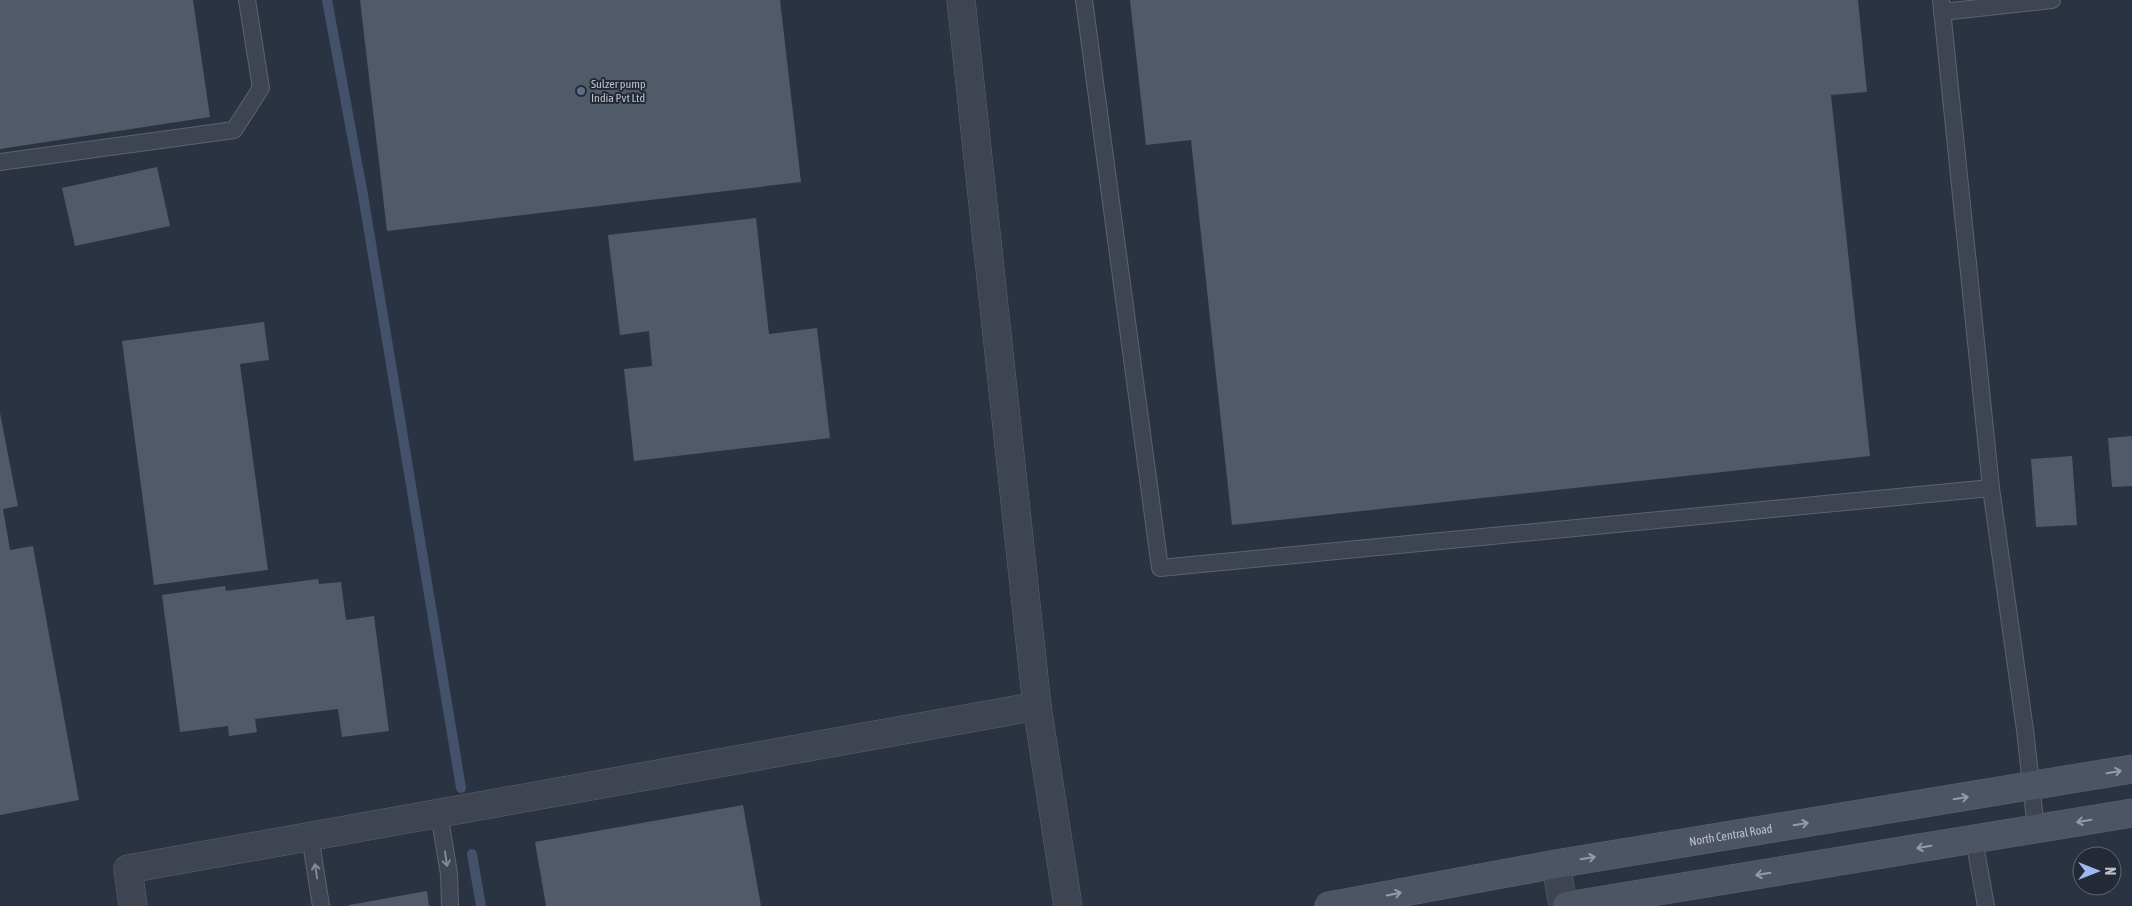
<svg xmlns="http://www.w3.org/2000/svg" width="2132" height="906" viewBox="0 0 2132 906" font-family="'Asap Condensed',sans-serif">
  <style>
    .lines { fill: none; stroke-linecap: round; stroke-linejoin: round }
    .stream { stroke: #44516a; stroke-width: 10 }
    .building { fill: #515a69 }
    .service-casing { stroke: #5c636e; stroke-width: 18 }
    .minor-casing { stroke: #5c636e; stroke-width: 29 }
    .secondary-casing { stroke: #5c636e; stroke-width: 29 }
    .service { stroke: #3e4551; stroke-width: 16 }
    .minor { stroke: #3e4551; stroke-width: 28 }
    .secondary { stroke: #4d5463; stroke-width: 28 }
    .oneway { stroke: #949aa7 }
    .oneway2 { stroke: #838994 }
    .service-dot { fill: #5c6f8a; stroke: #232a36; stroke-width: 2 }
    .labels { text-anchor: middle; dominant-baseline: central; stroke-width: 4; stroke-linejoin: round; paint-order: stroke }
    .poi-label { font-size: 12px; fill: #bbc0cb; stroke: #232a36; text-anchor: start }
    .street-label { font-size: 12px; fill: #bbc0cb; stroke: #232a36 }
  </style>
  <rect width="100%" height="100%" fill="#2a3341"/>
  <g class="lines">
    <!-- stream -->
    <g class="stream">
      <polyline points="327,0 363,195 461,788"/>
      <polyline points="472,854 481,906"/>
    </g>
  </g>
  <!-- building -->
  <g class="building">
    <polygon points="0,0 193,0 210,117 0,149"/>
    <polygon points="360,0 780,0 801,182 387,231"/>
    <polygon points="1130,0 1858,0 1867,92 1831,95 1870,456 1232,525 1191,140 1146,145"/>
    <polygon points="157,167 170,226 75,246 62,188"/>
    <polygon points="756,218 769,334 817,328 830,438 634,461 624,369 652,366 649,331 620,335 608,235"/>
    <polygon points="264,322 269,360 240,364 268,570 154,585 122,341"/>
    <polygon points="0,413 18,506 3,509 10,550 33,546 79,800 0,815"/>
    <polygon points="2132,436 2132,486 2112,487 2108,438"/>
    <polygon points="2072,456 2077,525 2036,527 2031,459"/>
    <polygon points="318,579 319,584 341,582 346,620 374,616 389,731 342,737 338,709 255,719 257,732 229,736 228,726 180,732 162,595 225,586 226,591"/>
    <polygon points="743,805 761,906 546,906 535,842"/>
    <polygon points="427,891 429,906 349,906 349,905"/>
  </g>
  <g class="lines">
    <!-- service casing -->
    <g class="service-casing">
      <g id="service">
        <polyline points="1084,0 1160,568 1991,488"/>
        <polyline points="1941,0 1991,488 2025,730 2036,829"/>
        <polyline points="1942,12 2052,0"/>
        <polyline points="0,162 234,130 261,88 247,0"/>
        <polyline points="439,813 449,874 450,906"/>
        <polyline points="310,836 321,906"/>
        <polyline points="1974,839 1986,906"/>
      </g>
    </g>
    <!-- minor casing -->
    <g class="minor-casing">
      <g id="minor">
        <polyline points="961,0 1037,706 1068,906"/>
        <polyline points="1556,864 1563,906"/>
        <polyline points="133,906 128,869 1037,706"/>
      </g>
    </g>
    <!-- secondary casing -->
    <g class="secondary-casing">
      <g id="secondary">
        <path id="s1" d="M 1329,906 L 1556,864 L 2132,769"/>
        <polyline points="1567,906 2132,813"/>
      </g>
    </g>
    <!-- service -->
    <use href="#service" class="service"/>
    <!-- minor -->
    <use href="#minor" class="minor"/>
    <!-- secondary -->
    <use href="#secondary" class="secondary"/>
  </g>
  <!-- one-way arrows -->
  <defs><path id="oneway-shaft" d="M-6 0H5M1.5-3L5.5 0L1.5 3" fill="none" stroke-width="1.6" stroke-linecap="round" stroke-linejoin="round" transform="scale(1.25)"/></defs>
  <g class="oneway">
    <use href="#oneway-shaft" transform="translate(2114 772) rotate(-10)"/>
    <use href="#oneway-shaft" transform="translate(1961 798) rotate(-9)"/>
    <use href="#oneway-shaft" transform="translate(2084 821) rotate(171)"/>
    <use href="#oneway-shaft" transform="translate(1801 824) rotate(-9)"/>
    <use href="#oneway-shaft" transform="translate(1924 847) rotate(171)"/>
    <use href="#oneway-shaft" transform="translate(1588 858) rotate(-9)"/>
    <use href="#oneway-shaft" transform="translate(1763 874) rotate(171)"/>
    <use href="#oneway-shaft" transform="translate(1394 894) rotate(-11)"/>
  </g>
  <g class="oneway2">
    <use href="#oneway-shaft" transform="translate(446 859) rotate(82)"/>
    <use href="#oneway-shaft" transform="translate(316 871) rotate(-99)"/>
  </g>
  <!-- markers -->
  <circle class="service-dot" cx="581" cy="91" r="5"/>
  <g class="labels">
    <!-- poi labels -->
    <g class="poi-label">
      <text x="591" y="84">Sulzer pump<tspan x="591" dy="14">India Pvt Ltd</tspan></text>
    </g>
    <!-- street labels -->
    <g class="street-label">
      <text stroke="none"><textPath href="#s1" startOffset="408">North Central Road</textPath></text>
    </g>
  </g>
  <!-- north arrow -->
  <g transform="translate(2097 871) rotate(90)"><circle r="24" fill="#232a36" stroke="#606672"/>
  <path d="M0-4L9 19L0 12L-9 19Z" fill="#9db8ee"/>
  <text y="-8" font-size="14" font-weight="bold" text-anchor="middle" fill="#bbc0cb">N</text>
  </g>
</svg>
